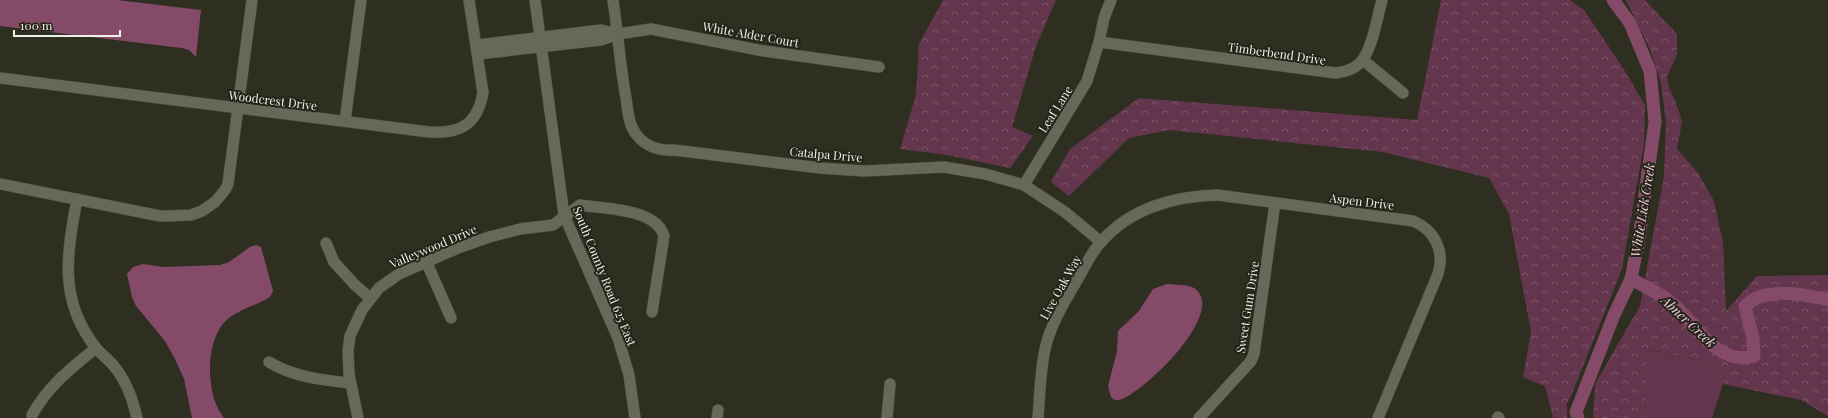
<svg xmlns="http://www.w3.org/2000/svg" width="1828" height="418" viewBox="0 0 1828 418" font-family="'Playfair Display',serif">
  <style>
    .green { fill: #64364d }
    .forest { fill: url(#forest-crowns) }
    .water { fill: #854a68 }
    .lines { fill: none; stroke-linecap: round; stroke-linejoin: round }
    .river { stroke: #854a68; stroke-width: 13 }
    .minor-casing { stroke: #4a4b3f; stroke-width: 12 }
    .minor { stroke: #676859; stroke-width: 11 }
    .labels { text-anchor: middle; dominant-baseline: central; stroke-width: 4; stroke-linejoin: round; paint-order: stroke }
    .street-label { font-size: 12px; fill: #eeefe6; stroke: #242518 }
    .water-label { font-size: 13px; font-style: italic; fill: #f7d1e2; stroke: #242518 }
  </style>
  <defs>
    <pattern id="forest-crowns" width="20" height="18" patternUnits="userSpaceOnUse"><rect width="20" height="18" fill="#64364d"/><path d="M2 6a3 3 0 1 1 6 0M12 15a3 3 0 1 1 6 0" fill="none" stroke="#7a5367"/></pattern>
  </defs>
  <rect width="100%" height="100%" fill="#2e2f21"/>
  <!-- green -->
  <polygon class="green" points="1647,349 1701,361 1724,371 1723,384 1712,418 1644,418"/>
  <!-- forest -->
  <g class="forest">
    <polygon points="943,0 1056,0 1036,46 1012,127 1033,136 1010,168 947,155 900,149 916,95 919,44"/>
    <polygon points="1441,0 1570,0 1584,10 1623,68 1645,105 1644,143 1622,269 1571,396 1567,403 1567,418 1553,418 1545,386 1523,377 1531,332 1509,214 1489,178 1383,152 1169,130 1129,138 1069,196 1051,182 1070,149 1139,98 1417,120"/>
    <polygon points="1626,0 1645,0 1677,34 1677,54 1667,77 1669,88 1675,100 1682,121 1677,149 1698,173 1714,201 1723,243 1726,311 1757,276 1828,275 1828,416 1801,400 1723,384 1724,371 1701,361 1648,349 1644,418 1593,418 1595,384 1640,306 1664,176 1666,123 1661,82 1650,49"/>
  </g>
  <!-- water -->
  <g class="water">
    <polygon points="0,0 117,0 201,10 196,57 189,50 182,48 0,26"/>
    <path d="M 256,245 L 261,247 L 273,291 L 270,297 C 257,305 241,309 229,318 C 204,337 205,396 224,418 L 192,418 L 184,379 L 175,359 L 165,341 L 136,306 L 132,297 L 127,274 L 133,267 L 143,264 L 164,267 L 220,265 L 229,262 L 250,247 Z"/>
    <path d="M 1167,284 C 1175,285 1186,284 1194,288 C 1229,311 1143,394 1119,400 C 1115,401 1113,399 1111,397 L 1108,386 L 1117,351 L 1118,331 L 1139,311 L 1153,289 Z"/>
  </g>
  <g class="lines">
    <!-- river -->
    <g class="river">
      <path d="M 1631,279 C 1646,287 1660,293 1673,304 C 1697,325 1718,367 1754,356 L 1753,338 L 1745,306 C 1765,286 1803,294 1828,300"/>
      <polyline points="1578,418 1576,412 1614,315 1631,279 1639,238 1655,122 1650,71 1630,23 1613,0"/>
    </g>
    <!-- minor casing -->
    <g class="minor-casing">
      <g id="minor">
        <polyline points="535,0 564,215 618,338 629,375 635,418"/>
        <path d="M 613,0 C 618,33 620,66 626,98 C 628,110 628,124 636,134 C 645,146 659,151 674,150 L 820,168 L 864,171 L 944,167 L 985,174 L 1024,185 L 1065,212 L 1101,242"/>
        <path d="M 1099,42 L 1336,73 C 1344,72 1352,70 1359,64 C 1372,52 1377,18 1382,0"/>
        <polyline points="477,45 601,30 618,34"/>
        <polyline points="478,54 601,40 618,34 651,29 764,51 879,67"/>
        <polyline points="1363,60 1403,93"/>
        <path d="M 0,78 L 429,132 C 460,134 477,125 483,93 L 469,0"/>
        <polyline points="345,121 361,0"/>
        <polyline points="0,184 160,216 168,216 191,215 202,211 215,202 225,190 228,184 252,0"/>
        <polyline points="1024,185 1087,81 1099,42 1104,18 1111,0"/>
        <path d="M 77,199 C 67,254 58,300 96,348 C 101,354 108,359 113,365 C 126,380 133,400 137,418"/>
        <polyline points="326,243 334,262 355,285 370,298"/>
        <polyline points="426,261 451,318"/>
        <path d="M 269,362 C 293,377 323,380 350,383"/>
        <path d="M 32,415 C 49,385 70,369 96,348"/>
        <polyline points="1498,417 1499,418"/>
        <path d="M 358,418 L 349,374 L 348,351 L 350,336 L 362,310 L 379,288 L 399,274 L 458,248 L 489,237 L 520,229 L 553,225 L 580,205 C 604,209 656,208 664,236 L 652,312"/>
        <polyline points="717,418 718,410"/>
        <polyline points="887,418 890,384"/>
        <path d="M 1038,418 C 1040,394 1040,369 1046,345 C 1052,322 1064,303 1076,282 C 1084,269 1091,252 1102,241 C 1131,208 1175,196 1217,195 L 1413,221 C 1435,230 1445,251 1438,274 L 1378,418"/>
        <polyline points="1199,418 1251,361 1254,354 1275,203"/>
      </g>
    </g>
    <!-- minor -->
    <use href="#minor" class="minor"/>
  </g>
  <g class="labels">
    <!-- street labels -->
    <g class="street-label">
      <text transform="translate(751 34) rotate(10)">White Alder Court</text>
      <text transform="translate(1277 53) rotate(8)">Timberbend Drive</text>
      <text transform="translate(273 100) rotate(7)">Woodcrest Drive</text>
      <text transform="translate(1055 109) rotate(-58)">Leaf Lane</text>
      <text transform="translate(826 154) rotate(5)">Catalpa Drive</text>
      <text transform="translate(1362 201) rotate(7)">Aspen Drive</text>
      <text transform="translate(433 246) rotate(-23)">Valleywood Drive</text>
      <text transform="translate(605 276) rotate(68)">South County Road 625 East</text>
      <text transform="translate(1060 287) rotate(-61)">Live Oak Way</text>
      <text transform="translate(1247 307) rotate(-81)">Sweet Gum Drive</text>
    </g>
    <!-- water labels -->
    <g class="water-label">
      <text transform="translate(1642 210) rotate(-81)">White Lick Creek</text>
      <text transform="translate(1689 321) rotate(43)">Abner Creek</text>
    </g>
  </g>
  <!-- scale -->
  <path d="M14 30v6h106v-6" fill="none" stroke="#eeefe6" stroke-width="2"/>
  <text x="20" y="30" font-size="12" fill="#eeefe6" stroke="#242518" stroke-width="3" paint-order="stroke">100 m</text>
</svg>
